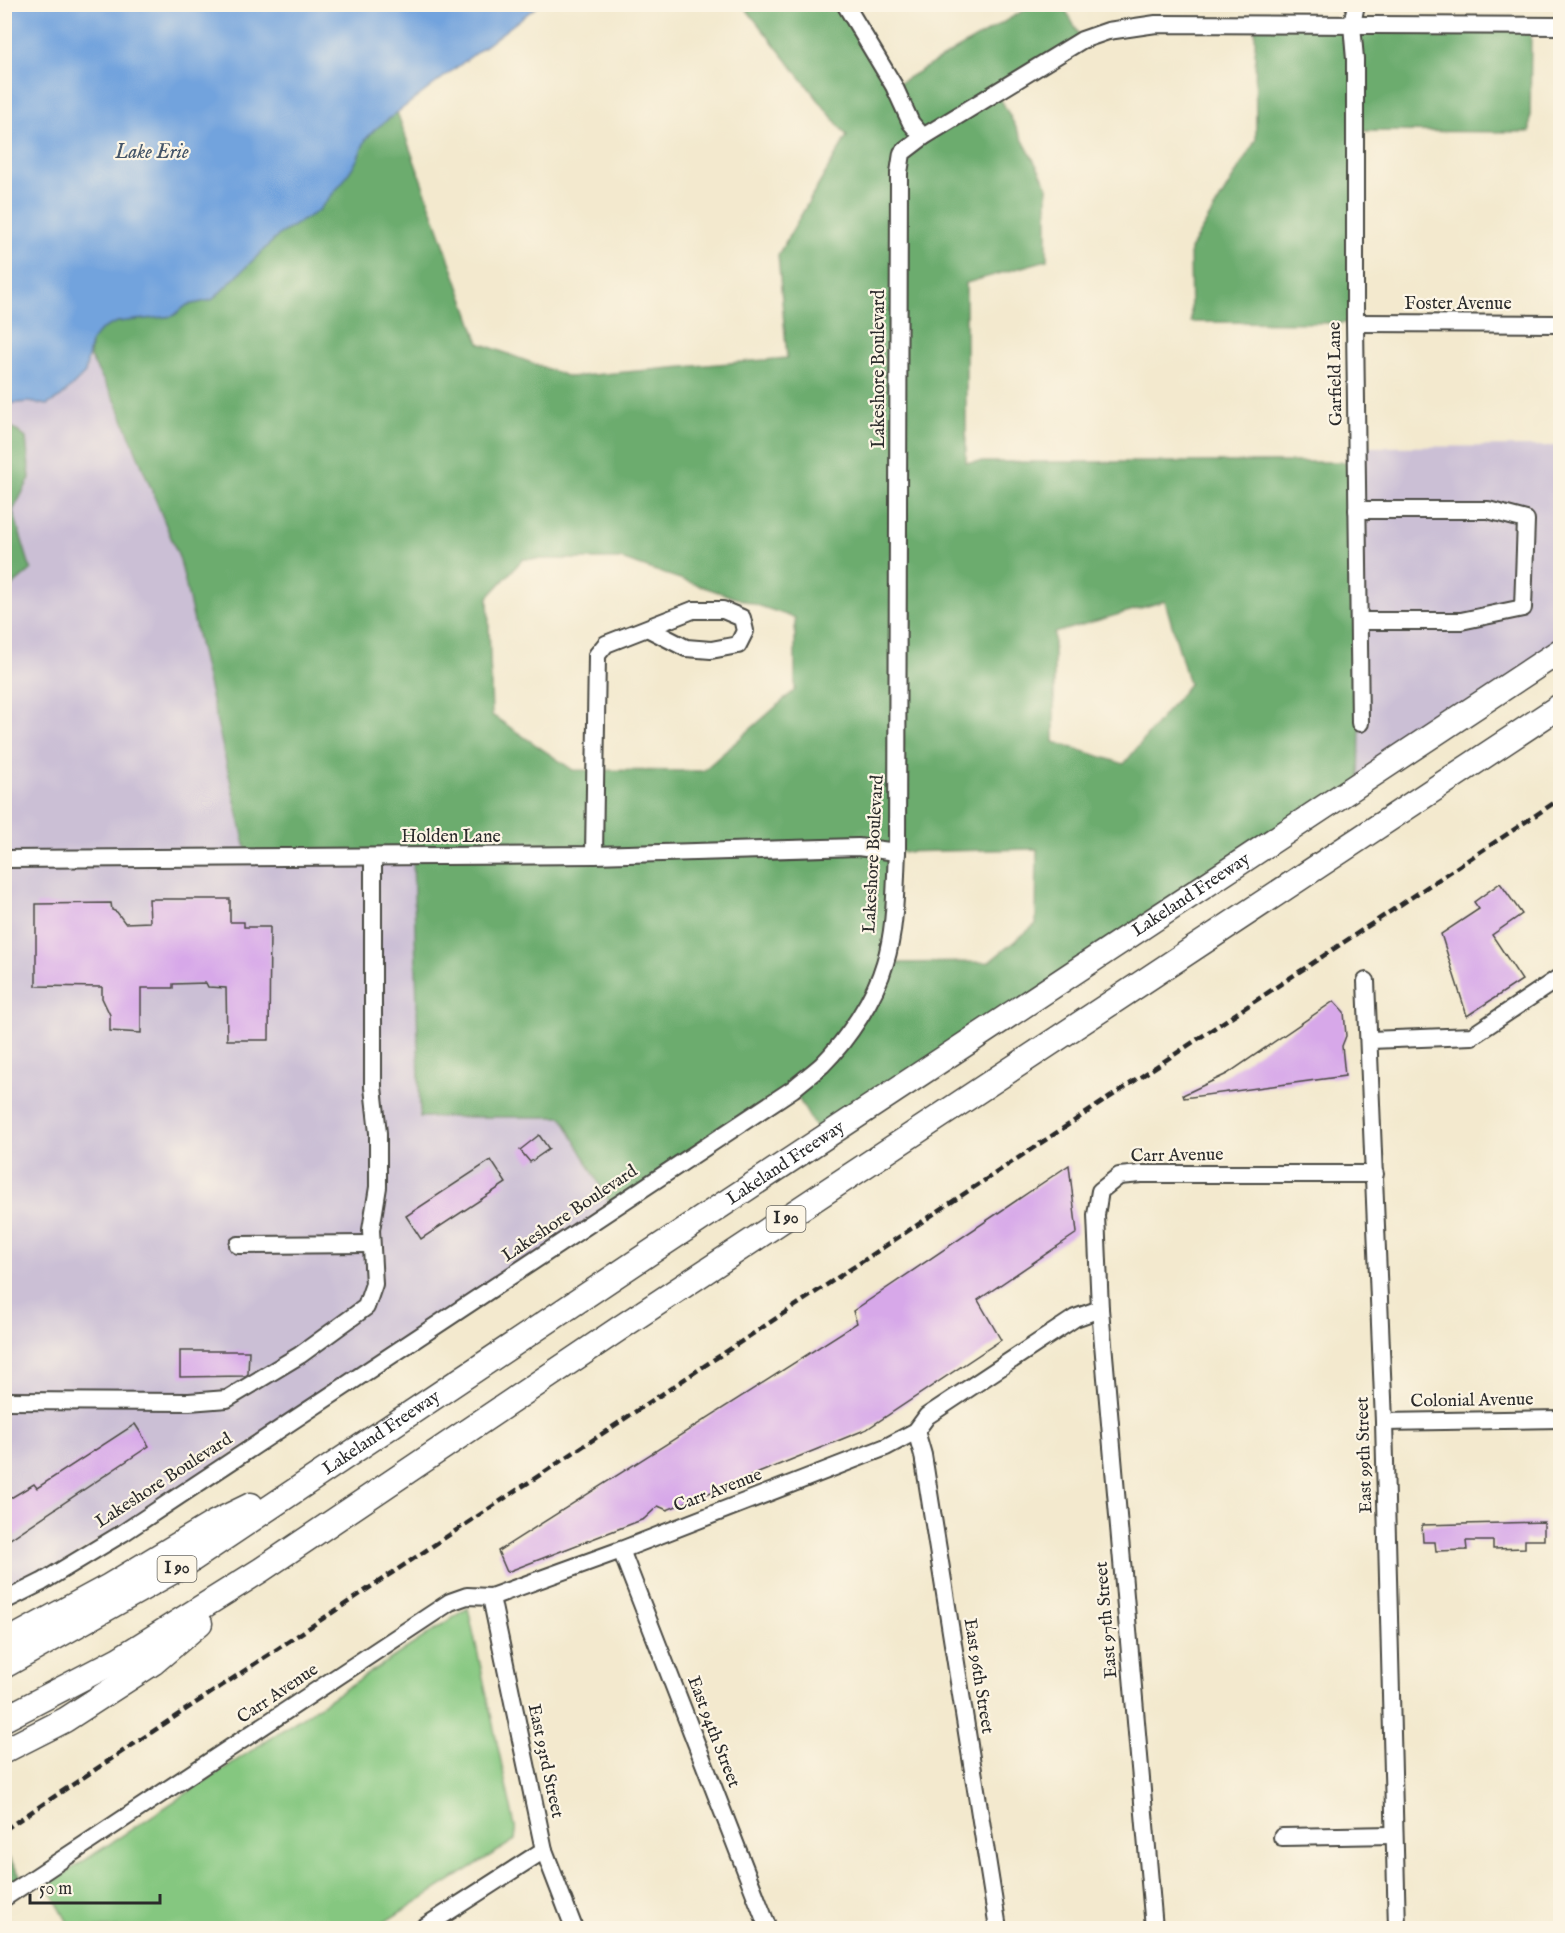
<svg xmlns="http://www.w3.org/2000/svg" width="1565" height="1933" viewBox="0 0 1565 1933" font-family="'IM FELL English',serif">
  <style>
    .industrial { fill: #cbbfd5 }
    .green { fill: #85c780; stroke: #587956; stroke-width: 1.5 }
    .forest { fill: #6cac6e; stroke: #4c6c4c; stroke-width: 1.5; fill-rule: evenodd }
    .water { fill: #72a3dd; stroke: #4e6784; stroke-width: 1.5 }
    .building { fill: #d7a8e9 }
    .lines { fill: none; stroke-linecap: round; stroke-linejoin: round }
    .minor-casing { stroke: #494843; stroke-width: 20 }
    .highway-casing { stroke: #494843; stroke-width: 27 }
    .minor { stroke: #fff; stroke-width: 16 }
    .highway { stroke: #fff; stroke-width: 24 }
    .rail { stroke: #2b2b2b; stroke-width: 4.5; stroke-dasharray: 9 4.5; stroke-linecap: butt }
    .labels { text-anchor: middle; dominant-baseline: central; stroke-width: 4.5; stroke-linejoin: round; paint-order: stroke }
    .shield { fill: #fcf5e5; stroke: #6a6863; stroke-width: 1.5 }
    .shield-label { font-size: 16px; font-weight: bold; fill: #2b2b2b }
    .street-label { font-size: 18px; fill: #2b2b2b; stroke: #fcf5e5 }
    .water-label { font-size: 20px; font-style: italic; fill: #445569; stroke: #fcf5e5 }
  </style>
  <rect width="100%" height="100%" fill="#fcf5e5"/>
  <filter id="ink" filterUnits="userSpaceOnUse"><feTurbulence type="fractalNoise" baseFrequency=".0167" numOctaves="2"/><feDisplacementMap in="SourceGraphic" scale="12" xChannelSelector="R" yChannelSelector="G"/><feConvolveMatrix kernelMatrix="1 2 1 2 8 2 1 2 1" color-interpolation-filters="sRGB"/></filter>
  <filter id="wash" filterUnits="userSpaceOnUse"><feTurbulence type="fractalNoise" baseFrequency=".008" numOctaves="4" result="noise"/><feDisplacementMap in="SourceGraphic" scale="24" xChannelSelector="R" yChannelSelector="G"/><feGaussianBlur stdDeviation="1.35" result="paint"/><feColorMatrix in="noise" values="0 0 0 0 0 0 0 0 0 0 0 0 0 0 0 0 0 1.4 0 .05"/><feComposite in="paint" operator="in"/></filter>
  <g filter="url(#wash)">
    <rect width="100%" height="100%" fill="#f3e9ce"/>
    <!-- industrial -->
    <g class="industrial">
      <polygon points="90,357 117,404 180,560 248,857 413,857 420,1117 562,1117 613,1209 5,1601 4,592 31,570 13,511 30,478 26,438 5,421 5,404 30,402 47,405 85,373"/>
      <polygon points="1560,446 1560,651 1359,784 1360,723 1356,447"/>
    </g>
    <!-- green -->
    <polygon class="green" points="468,1608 516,1831 515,1840 375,1928 71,1928 47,1885"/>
    <!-- forest -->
    <g class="forest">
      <path d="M 743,5 L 845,5 L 894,86 L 1033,5 L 1063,5 L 1082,40 L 997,92 L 1047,185 L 1047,260 L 966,283 L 966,462 L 1357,462 L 1360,723 L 1359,784 L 822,1139 L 793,1089 L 613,1209 L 562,1117 L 420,1117 L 413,857 L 248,858 L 180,560 L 117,404 L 90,357 L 91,342 L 100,330 L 117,322 L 173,316 L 187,305 L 212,300 L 280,234 L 318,211 L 342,183 L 356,162 L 366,139 L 374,130 L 397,112 L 479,343 L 569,377 L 787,358 L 778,255 L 847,136 ZM 523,559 L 621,559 L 795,618 L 795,690 L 703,771 L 573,770 L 492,715 L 488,597 ZM 1165,601 L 1189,684 L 1124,764 L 1054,742 L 1054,633 ZM 1037,849 L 1036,924 L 989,962 L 886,963 L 897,852 Z"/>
      <polygon points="1255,25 1531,26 1530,132 1353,131 1355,323 1191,322 1190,249 1256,140"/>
      <polygon points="4,421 26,438 30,478 13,511 31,570 5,592"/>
      <polygon points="4,1851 26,1884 4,1898"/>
    </g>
    <!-- water -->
    <polygon class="water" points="5,4 539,4 539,5 374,130 366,139 356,162 342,183 318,211 280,234 212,300 187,305 173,316 117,322 100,330 91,342 85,373 61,397 47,405 29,402 5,404"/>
    <g id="blocks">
      <!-- building -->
      <g class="building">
        <polygon points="1500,883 1522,914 1492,935 1522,980 1467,1016 1441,934 1479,909 1474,902"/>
        <polygon points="149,899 230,899 230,922 244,922 244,927 270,927 269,1040 227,1040 226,988 208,987 206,983 173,984 173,988 141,988 141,1033 110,1031 110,1015 102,998 102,987 36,986 36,904 111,903 112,910 117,912 125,923 150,922"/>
        <polygon points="1334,1001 1344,1012 1346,1036 1342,1046 1345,1076 1184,1098 1183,1095 1227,1074"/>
        <polygon points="539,1135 549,1149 530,1162 520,1150"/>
        <polygon points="491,1160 506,1183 421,1239 406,1216"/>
        <polygon points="1069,1165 1077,1233 978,1300 1001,1340 867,1429 667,1510 658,1506 644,1519 507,1572 498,1551 857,1323 853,1311"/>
        <polygon points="180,1351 249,1351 248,1374 245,1376 180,1377"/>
        <polygon points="135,1424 149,1446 4,1543 4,1502 34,1484 37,1488"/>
        <polygon points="1544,1522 1544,1540 1525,1540 1525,1548 1493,1549 1493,1541 1466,1541 1467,1550 1436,1551 1435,1542 1423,1542 1422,1525"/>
      </g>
    </g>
  </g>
  <g filter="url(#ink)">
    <use href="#blocks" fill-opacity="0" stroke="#494843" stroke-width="1.5"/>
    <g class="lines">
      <!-- minor casing -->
      <g class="minor-casing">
        <g id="minor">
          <polyline points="845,4 894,86 911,123 923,137"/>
          <polyline points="1356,4 1352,25 1355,59 1355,323 1360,723"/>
          <polyline points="1355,323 1560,324"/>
          <polyline points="1357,510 1488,510 1526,520 1523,608 1461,621 1359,621"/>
          <polyline points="594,855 597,655 606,644 693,610 723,610 742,618 745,631 738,645 711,650 686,648 647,628"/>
          <polyline points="4,859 594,855 858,847 897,852"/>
          <polyline points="1366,981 1384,1422 1397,1928"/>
          <polyline points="1370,1040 1472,1036 1560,977"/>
          <polyline points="238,1245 371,1244"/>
          <polyline points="4,1401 189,1402 227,1399 300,1355 366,1307 374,1284 371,1230 378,1187 378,1133 373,1087 373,857"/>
          <polyline points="1384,1422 1560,1419"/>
          <polyline points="916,1431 923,1455 998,1928"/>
          <polyline points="621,1550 768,1928"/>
          <polyline points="491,1597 544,1850 574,1928"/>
          <path d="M 4,1601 L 42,1582 L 123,1533 L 793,1089 C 802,1081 813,1073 822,1065 C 848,1039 875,998 885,963 C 896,928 895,888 897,852 L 899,173 L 902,153 L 923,137 L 1082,40 L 1108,31 L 1156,24 L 1560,26"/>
          <polyline points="1282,1837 1394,1835"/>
          <polyline points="4,1898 450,1602 467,1596 491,1597 621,1550 886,1447 916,1431 927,1416 1075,1318 1100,1309"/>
          <polyline points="423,1928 544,1850"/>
          <polyline points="1154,1928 1100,1309 1096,1215 1100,1191 1119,1176 1141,1174 1375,1174"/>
        </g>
      </g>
      <!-- highway casing -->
      <g class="highway-casing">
        <g id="highway">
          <polyline points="4,1643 109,1586 214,1523 251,1505"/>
          <path id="s1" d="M 4,1666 L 181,1567 L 657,1248 L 1560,651"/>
          <polyline points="4,1719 119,1659 261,1570 620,1328 1560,706"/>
          <polyline points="4,1751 65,1720 153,1663 200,1623"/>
        </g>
      </g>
      <!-- minor -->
      <use href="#minor" class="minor"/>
      <!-- highway -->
      <use href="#highway" class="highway"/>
      <!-- rail -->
      <polyline class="rail" points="4,1830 1560,799"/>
    </g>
  </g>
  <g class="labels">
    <!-- shield labels -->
    <g class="shield">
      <rect x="766.5" y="1206" width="39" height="26" rx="4.5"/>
      <rect x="157.5" y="1556" width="39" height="26" rx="4.5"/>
    </g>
    <g class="shield-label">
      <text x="786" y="1219">I 90</text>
      <text x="177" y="1569">I 90</text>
    </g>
    <!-- street labels -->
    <g class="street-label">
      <text x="1458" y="304">Foster Avenue</text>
      <text transform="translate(879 369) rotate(-90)">Lakeshore Boulevard</text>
      <text transform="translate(1336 374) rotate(-91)">Garfield Lane</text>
      <text x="451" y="837">Holden Lane</text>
      <text transform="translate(874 854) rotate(-87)">Lakeshore Boulevard</text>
      <text stroke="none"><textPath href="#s1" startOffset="1416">Lakeland Freeway</textPath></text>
      <text transform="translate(1177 1156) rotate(-1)">Carr Avenue</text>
      <text stroke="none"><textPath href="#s1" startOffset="930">Lakeland Freeway</textPath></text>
      <text transform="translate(570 1214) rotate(-34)">Lakeshore Boulevard</text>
      <text transform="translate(1472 1401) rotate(-1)">Colonial Avenue</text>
      <text stroke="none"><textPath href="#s1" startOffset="444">Lakeland Freeway</textPath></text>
      <text transform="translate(1365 1455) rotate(-92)">East 99th Street</text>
      <text transform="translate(164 1481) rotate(-33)">Lakeshore Boulevard</text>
      <text transform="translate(718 1491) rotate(-21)">Carr Avenue</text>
      <text transform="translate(1107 1620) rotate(-95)">East 97th Street</text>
      <text transform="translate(978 1676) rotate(81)">East 96th Street</text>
      <text transform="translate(278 1694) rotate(-34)">Carr Avenue</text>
      <text transform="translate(713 1732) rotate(69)">East 94th Street</text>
      <text transform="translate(545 1761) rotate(78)">East 93rd Street</text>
    </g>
    <!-- water labels -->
    <g class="water-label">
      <text x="152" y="152">Lake Erie</text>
    </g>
  </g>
  <!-- margin -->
  <rect width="1565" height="1933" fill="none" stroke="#fcf5e5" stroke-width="24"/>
  <!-- scale -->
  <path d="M30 1894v9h130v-9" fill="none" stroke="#2b2b2b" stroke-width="3"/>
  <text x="39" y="1894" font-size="18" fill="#2b2b2b" stroke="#fcf5e5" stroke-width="4.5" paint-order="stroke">50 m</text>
</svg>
